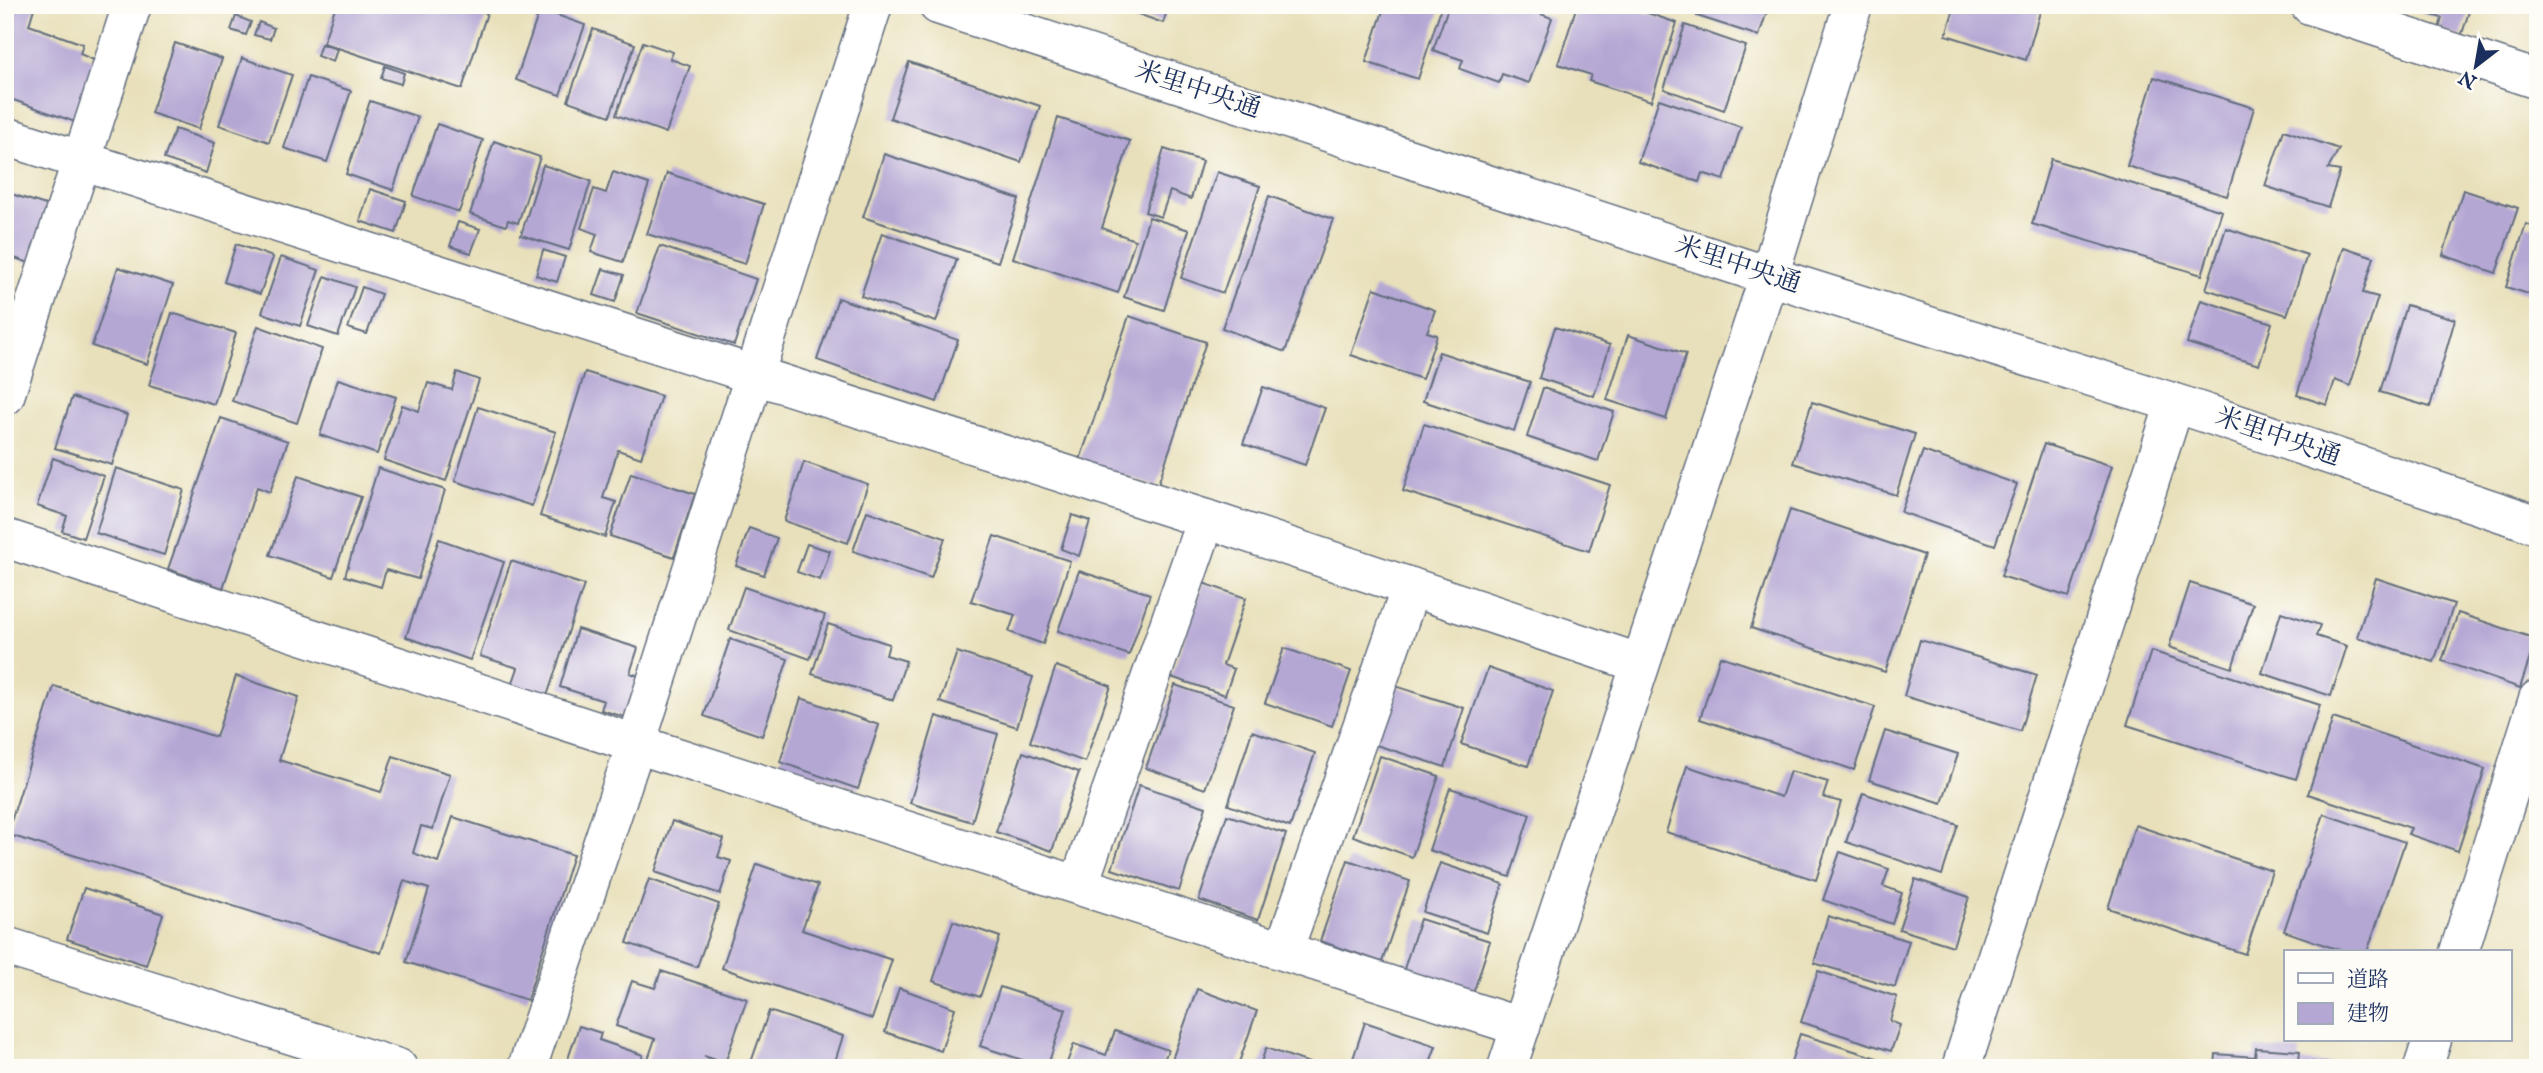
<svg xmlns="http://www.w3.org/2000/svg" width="2543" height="1073" viewBox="0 0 2543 1073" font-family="'IM FELL English','Noto Serif JP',serif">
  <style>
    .building { fill: #b5a7d4 }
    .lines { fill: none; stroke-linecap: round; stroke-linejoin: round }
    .minor-casing { stroke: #636d7e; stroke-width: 41 }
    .minor { stroke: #fff; stroke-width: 38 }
    .labels { text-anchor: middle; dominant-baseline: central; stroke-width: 5; stroke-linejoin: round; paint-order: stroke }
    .street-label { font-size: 26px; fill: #1b2f5e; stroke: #fdfcf7 }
  </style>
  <rect width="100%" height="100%" fill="#fdfcf7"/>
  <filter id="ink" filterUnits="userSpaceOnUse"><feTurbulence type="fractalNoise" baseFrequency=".0143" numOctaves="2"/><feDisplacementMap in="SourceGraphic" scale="14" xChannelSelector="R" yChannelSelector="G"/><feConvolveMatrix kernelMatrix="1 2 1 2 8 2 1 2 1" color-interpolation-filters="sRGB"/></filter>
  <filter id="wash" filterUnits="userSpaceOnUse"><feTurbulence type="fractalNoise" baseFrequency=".00686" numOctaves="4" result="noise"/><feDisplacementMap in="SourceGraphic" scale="28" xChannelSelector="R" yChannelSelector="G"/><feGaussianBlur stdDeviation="1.57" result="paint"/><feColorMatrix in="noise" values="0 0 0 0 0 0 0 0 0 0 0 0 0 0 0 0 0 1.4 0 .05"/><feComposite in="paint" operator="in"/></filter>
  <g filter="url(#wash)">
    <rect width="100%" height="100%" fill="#e8e0ba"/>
    <g id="blocks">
      <!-- building -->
      <g class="building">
        <polygon points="5,5 35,5 29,25 83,44 80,54 96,61 75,122 5,97"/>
        <polygon points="336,5 464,5 487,13 462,89 323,43"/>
        <polygon points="1113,5 1169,5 1163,23"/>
        <polygon points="1385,5 1442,5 1418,79 1366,62"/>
        <polygon points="1449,5 1515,5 1552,18 1529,83 1502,74 1499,83 1460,69 1463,60 1433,50"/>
        <polygon points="1577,5 1624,5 1677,23 1651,101 1589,81 1591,75 1558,64"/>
        <polygon points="1701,5 1769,5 1759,36 1697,16"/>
        <polygon points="1955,5 2042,5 2026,60 1946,35"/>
        <polygon points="2423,5 2471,5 2461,37 2439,29 2442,18 2421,12"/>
        <polygon points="540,9 585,25 560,95 516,80"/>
        <polygon points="236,16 251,22 246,35 231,30"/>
        <polygon points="259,22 274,28 270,39 254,35"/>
        <polygon points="1685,25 1746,46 1724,110 1664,89"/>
        <polygon points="593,29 635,44 610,116 568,101"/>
        <polygon points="643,42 673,52 670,59 690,66 666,133 616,115"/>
        <polygon points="175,43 222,59 199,129 151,113"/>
        <polygon points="321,44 337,49 333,62 317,56"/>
        <polygon points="242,58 292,75 269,142 219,125"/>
        <polygon points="909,62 1040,106 1021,162 890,118"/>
        <polygon points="385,66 404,73 401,84 381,78"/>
        <polygon points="308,77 351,91 327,162 284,148"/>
        <polygon points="2154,77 2254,108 2227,196 2127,166"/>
        <polygon points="1659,99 1741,127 1724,180 1702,173 1699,182 1638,162"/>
        <polygon points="370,101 418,117 393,190 346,174"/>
        <polygon points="1058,118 1130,141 1102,228 1135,240 1118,293 1013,258"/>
        <polygon points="437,124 483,140 459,212 413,196"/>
        <polygon points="175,129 215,143 206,173 164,159"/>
        <polygon points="2284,130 2339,149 2328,169 2340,171 2328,207 2265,186"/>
        <polygon points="494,141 540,157 518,223 508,220 506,226 470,214"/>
        <polygon points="1164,149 1202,161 1191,199 1170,191 1161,217 1145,212"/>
        <polygon points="884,154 1019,199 998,262 863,217"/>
        <polygon points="2051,159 2222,211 2202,275 2032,224"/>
        <polygon points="543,165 591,181 569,250 521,235"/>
        <polygon points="613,172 649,184 623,262 591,252 597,234 581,228 594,189 606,193"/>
        <polygon points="1217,172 1260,186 1223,293 1181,278"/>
        <polygon points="667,173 764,204 745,264 647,234"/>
        <polygon points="370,189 406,201 396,233 360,221"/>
        <polygon points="2463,190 2518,208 2496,273 2443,255"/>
        <polygon points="5,192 58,209 39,266 5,255"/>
        <polygon points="1269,196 1333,219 1285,352 1222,328"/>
        <polygon points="1149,217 1189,230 1164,310 1124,297"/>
        <polygon points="458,222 480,229 471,253 450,246"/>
        <polygon points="2526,224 2538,228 2538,297 2506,287"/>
        <polygon points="2226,228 2307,255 2287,315 2206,289"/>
        <polygon points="882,233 957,259 936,322 861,296"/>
        <polygon points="236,244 273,257 260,294 224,282"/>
        <polygon points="660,246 756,279 734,345 637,313"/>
        <polygon points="2344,247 2374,257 2363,293 2378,297 2350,386 2335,380 2327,405 2297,395"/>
        <polygon points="543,250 565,257 557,282 536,275"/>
        <polygon points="281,257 319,270 300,326 262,313"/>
        <polygon points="118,267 173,285 147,364 92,346"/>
        <polygon points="603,269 624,275 615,302 594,295"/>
        <polygon points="325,276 355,287 338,336 308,326"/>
        <polygon points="362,287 381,294 367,334 348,328"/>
        <polygon points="1374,288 1435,310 1427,332 1437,335 1422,379 1351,355"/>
        <polygon points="838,298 958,340 937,402 817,360"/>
        <polygon points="2201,300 2272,323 2259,365 2187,343"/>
        <polygon points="2406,305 2455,319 2430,407 2380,392"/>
        <polygon points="172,313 236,333 214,404 149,385"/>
        <polygon points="1129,316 1206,342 1157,487 1080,460"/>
        <polygon points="258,326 322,349 297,423 232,401"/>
        <polygon points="1555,327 1610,345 1594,396 1539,378"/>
        <polygon points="1628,335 1686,354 1666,419 1607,400"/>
        <polygon points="1439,352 1530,382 1514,431 1423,401"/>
        <polygon points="457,372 479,380 446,481 384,460 402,405 419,411 428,383 452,390"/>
        <polygon points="585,372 661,396 641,458 618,450 603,498 616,502 605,537 540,516"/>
        <polygon points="338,379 396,397 377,454 320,435"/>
        <polygon points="1263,387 1325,408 1305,465 1243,444"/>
        <polygon points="1543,388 1614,412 1598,461 1527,437"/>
        <polygon points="72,397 127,415 112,465 55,448"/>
        <polygon points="1812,402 1915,434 1896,495 1793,463"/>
        <polygon points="478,407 556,432 532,506 455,481"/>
        <polygon points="221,418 288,441 270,492 257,487 223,588 168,569"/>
        <polygon points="1424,424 1610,485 1589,551 1403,491"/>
        <polygon points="2044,444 2112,466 2069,597 2001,576"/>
        <polygon points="1923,451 2017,484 1995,545 1901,512"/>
        <polygon points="53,458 104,476 83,538 62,531 67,516 37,506"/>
        <polygon points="804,462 868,484 848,543 784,521"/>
        <polygon points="116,468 184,490 164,555 96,533"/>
        <polygon points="378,468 445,490 418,579 386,570 381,587 345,576"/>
        <polygon points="631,473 695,494 674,557 610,536"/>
        <polygon points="298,476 361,497 333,577 270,555"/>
        <polygon points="1790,510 1924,555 1885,672 1751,628"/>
        <polygon points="867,511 945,538 931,578 853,551"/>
        <polygon points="1072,515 1090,521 1079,556 1061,549"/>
        <polygon points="749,528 777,538 764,575 736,566"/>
        <polygon points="994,536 1070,561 1043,644 1009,632 1015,615 971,601"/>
        <polygon points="439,539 504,562 470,660 406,637"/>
        <polygon points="807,544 830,551 820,580 797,572"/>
        <polygon points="511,561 584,585 546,699 511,688 518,668 480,656"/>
        <polygon points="1079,571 1150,594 1129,655 1058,631"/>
        <polygon points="2376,578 2454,604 2434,662 2357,637"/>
        <polygon points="1203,583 1246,598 1223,665 1234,669 1225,695 1171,677"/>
        <polygon points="2190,583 2253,604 2232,668 2169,647"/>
        <polygon points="744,587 825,615 810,659 729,630"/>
        <polygon points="2281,612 2320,625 2316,636 2347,646 2331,696 2262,673"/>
        <polygon points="2458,613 2536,639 2520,688 2442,661"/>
        <polygon points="828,624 889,644 886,655 906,661 893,700 812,674"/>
        <polygon points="577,629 638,648 630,673 648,679 635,720 601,710 604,701 560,687"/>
        <polygon points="730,639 788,659 762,736 704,716"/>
        <polygon points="1920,640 2037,675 2020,731 1904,696"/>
        <polygon points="1284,648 1351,671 1332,726 1265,703"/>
        <polygon points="2151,651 2320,705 2296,779 2127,725"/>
        <polygon points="957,652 1033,677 1017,727 940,702"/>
        <polygon points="1720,656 1875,707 1854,770 1700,719"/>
        <polygon points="1056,666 1111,686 1085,762 1030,742"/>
        <polygon points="1488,668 1553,691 1528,766 1461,744"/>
        <polygon points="236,676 299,697 279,760 381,792 393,756 450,774 433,829 421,826 413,853 438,862 453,817 573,855 527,1000 406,962 429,889 404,881 381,953 7,834 54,686 216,737"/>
        <polygon points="1175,685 1234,705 1205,789 1146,768"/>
        <polygon points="1392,685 1464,708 1445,767 1373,744"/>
        <polygon points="801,698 879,725 858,789 780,762"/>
        <polygon points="936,716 998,734 972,822 910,803"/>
        <polygon points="2333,718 2485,769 2458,851 2408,834 2411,828 2308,794"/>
        <polygon points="1252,731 1315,753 1290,827 1228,805"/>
        <polygon points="1885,731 1958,754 1942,803 1869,780"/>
        <polygon points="1023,752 1079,772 1052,851 996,832"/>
        <polygon points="1380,756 1439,776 1412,857 1353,836"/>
        <polygon points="1687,766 1781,797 1790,771 1828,782 1823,797 1841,802 1816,880 1666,832"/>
        <polygon points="1139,785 1206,807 1179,891 1112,869"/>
        <polygon points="1450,788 1530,814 1510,877 1429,850"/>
        <polygon points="1863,793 1958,825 1942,875 1846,842"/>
        <polygon points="2324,814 2405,842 2367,952 2345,952 2284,931"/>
        <polygon points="1227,815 1286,834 1258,920 1199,900"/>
        <polygon points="672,821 724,839 718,857 731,861 720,894 655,872"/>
        <polygon points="2135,825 2272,871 2245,954 2108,908"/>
        <polygon points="1840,852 1889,869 1883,886 1902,893 1892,924 1823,900"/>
        <polygon points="1348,860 1410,881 1382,962 1320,941"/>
        <polygon points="1440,863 1503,884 1487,933 1423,912"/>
        <polygon points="757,864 818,885 802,930 892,960 872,1019 722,968"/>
        <polygon points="649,879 719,904 697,967 627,943"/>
        <polygon points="1915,879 1969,897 1953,946 1899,929"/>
        <polygon points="84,888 163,914 146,965 67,939"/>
        <polygon points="1828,916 1909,941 1895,987 1814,963"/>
        <polygon points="1420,919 1490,941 1473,994 1403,972"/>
        <polygon points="953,921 1000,937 980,997 933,981"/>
        <polygon points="661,971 747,999 725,1063 704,1056 719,1062 717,1068 645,1068 655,1039 616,1026 632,981 655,988"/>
        <polygon points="1818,971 1897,997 1890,1021 1900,1025 1891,1051 1801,1022"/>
        <polygon points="1000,987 1066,1009 1047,1068 980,1046"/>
        <polygon points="899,988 955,1008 941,1051 885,1032"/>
        <polygon points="1197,989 1257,1011 1237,1068 1169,1068"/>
        <polygon points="769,1011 843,1036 833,1068 820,1063 818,1068 749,1068"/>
        <polygon points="1365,1022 1436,1046 1428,1068 1350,1068"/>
        <polygon points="579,1026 601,1033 599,1040 643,1055 639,1068 565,1068"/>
        <polygon points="1115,1031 1168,1050 1161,1068 1065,1068 1074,1044 1106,1055"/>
        <polygon points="1800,1034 1899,1065 1898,1068 1789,1068"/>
        <polygon points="1266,1048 1318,1066 1317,1068 1259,1068"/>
        <polygon points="2256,1048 2300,1051 2299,1061 2351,1066 2351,1068 2215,1068 2216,1054 2255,1057"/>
      </g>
    </g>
  </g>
  <g filter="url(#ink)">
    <use href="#blocks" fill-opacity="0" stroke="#636d7e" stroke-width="2"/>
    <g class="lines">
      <!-- minor casing -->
      <g class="minor-casing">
        <g id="minor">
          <polyline points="938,5 1769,276 2175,403 2538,525"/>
          <polyline points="2310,5 2538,80"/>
          <polyline points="5,136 1206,519 1639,663"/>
          <polyline points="5,396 132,5"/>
          <polyline points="5,538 636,744 1521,1027"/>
          <polyline points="1079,884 1206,519"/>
          <polyline points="5,946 398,1068"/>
          <polyline points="1284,949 1411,587"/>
          <polyline points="2459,952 2538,699"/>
          <polyline points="527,1068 636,744 873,5"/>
          <polyline points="1507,1068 1769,276 1853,5"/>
          <polyline points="1961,1068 2175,403"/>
          <polyline points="2423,1068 2432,1040"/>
        </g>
      </g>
      <!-- minor -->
      <use href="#minor" class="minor"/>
    </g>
  </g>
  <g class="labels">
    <!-- street labels -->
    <g class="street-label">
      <text transform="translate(1198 90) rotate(18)">米里中央通</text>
      <text transform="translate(1738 265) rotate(18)">米里中央通</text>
      <text transform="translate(2278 437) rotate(19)">米里中央通</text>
    </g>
  </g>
  <!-- margin -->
  <rect width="2543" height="1073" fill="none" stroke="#fdfcf7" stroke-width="28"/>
  <!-- legend -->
  <rect x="2284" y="950" width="228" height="91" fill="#fdfcf7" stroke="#a3aaba" stroke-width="2"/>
  <rect x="2298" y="973" width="35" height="10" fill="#ffffff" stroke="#a3aaba" stroke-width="2"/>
  <text x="2347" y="986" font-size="21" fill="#1b2f5e">道路</text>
  <rect x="2298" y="1003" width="35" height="21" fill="#b5a7d4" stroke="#a3aaba" stroke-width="2"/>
  <text x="2347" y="1020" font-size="21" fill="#1b2f5e">建物</text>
  <!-- north arrow -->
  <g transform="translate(2476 66) rotate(211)" stroke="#fdfcf7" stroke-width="5" paint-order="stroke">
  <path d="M0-5L12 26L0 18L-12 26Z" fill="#1b2f5e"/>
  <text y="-10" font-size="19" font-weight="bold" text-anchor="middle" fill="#1b2f5e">N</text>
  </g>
</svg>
